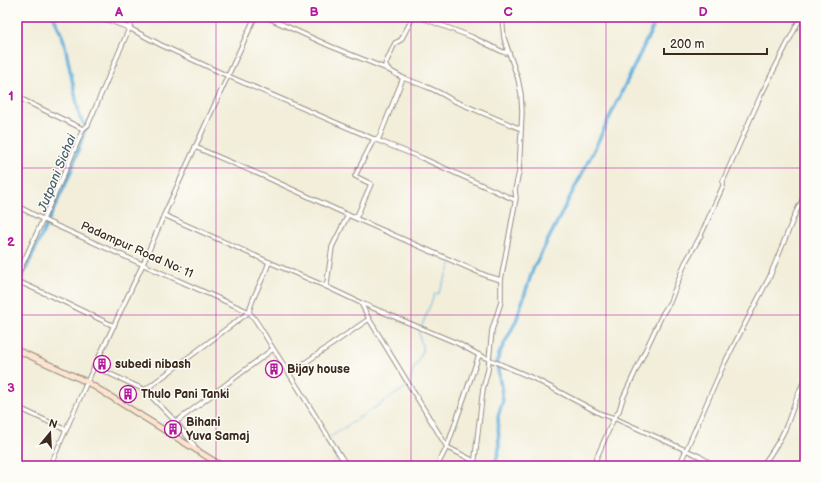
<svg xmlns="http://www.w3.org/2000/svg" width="822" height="483" viewBox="0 0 822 483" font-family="'Balsamiq Sans',sans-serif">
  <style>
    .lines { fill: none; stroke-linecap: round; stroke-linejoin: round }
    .stream { stroke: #5fafda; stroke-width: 1 }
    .canal { stroke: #5fafda; stroke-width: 3.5 }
    .street-casing { stroke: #968c7c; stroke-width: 5.5 }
    .secondary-casing { stroke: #968c7c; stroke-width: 7 }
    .street { stroke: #fff; stroke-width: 3.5 }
    .secondary { stroke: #fde4d0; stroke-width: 5 }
    .grid { fill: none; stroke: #b5179e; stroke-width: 1; stroke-opacity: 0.55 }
    .labels { text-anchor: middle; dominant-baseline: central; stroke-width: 3; stroke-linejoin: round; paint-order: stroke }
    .street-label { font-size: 12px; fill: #3b2a1e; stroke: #fdfcf7 }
    .poi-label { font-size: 12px; font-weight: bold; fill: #3b2a1e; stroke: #fdfcf7; text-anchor: start }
    .water-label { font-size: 13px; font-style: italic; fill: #495f69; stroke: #fdfcf7 }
    .neatline { fill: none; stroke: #b5179e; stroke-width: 1.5 }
    .grid-label { font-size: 13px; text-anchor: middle; font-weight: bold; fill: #b5179e }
  </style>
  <rect width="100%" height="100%" fill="#fdfcf7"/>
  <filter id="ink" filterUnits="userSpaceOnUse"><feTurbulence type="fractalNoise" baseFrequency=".025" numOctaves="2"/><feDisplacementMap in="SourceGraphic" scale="8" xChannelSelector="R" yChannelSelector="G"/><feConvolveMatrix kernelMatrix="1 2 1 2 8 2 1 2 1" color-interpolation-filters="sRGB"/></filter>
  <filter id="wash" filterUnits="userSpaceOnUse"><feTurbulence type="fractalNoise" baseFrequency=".012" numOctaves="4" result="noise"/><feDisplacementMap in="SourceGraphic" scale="16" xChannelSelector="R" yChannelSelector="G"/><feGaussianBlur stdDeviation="0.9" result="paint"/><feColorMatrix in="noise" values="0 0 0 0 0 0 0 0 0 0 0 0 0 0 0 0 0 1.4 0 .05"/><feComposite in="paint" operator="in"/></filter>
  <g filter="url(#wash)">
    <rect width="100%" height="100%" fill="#f2eeda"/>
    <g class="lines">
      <!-- stream -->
      <g class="stream">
        <polyline points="410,382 412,373 423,351 419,333 435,293 438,294 452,263"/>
        <polyline points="330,437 408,386"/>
        <polyline points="327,439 325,440 337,459 330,466"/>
      </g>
      <!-- canal -->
      <g class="canal">
        <polyline points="17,288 70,174 86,127 80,118 64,41 54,17"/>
        <polyline points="495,466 499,450 498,416 503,400 497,363 499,354 516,321 533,269 593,152 650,33 657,17"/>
      </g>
    </g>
  </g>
  <g filter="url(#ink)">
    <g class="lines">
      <!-- street casing -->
      <g class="street-casing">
        <g id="street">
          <polyline points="100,17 129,28 161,45 228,76 374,139 422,158 515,200"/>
          <polyline points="266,17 330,46 387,69 403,78 379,138 374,139 355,176 371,184 357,216 355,216"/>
          <polyline points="420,17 472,37 503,52 506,53 507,49"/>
          <polyline points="387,68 385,65 395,43 401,40 413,17"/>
          <path d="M 403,78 C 420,84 437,90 452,100 L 521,129"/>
          <polyline points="17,97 83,129"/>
          <polyline points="195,147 268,178 348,215"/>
          <path d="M 17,206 L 48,222 L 249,312 C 259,323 266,338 274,350 C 299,388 322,428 347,466"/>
          <polyline points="164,215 269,262"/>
          <polyline points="17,276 68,165 83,129 88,125 134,17"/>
          <polyline points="17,281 62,301 114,326"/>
          <polyline points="325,286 361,303 457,343 479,355"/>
          <polyline points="361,303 369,319 447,447 474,461"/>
          <polyline points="95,367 145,390 176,422 194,445 196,450"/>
          <polyline points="290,373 369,319"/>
          <path d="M 145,390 L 249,312 C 253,294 264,279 269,262 L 325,286 L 327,283 L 332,247 L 348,215 L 487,276 L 501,280"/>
          <polyline points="17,407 66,430"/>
          <polyline points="176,422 273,349"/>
          <polyline points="50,466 87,382 143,264 164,215 255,17"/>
          <polyline points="437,466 447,447 479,355 535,379 601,414 614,418 619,411 623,398 663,313 670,302 685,263 700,237 723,186 723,181 761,95 801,17"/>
          <polyline points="474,466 483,389 488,370 492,330 501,302 501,280 516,198 515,190 519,172 522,112 521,94 518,79 504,38 502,17"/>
          <polyline points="593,466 614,418 699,456 715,466"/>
          <polyline points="679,466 724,364 770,276 796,212 805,195"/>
          <path d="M 762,466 C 771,454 779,442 785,429 C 792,413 796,395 805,380"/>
        </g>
      </g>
      <!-- secondary casing -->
      <g class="secondary-casing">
        <polyline id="secondary" points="17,350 87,382 222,466"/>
      </g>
      <!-- street -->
      <use href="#street" class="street"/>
      <!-- secondary -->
      <use href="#secondary" class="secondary"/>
    </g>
  </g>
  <!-- grid -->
  <path class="grid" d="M 216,17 L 216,466M 411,17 L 411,466M 606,17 L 606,466M 17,168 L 805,168M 17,315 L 805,315"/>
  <!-- icons -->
  <defs>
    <g id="building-ring" transform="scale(0.9)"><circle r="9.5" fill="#fdfcf7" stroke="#b5179e" stroke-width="1.5"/><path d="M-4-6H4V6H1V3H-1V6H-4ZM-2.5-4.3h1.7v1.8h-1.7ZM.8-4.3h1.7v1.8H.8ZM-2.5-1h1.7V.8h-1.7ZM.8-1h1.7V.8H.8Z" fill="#b5179e"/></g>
  </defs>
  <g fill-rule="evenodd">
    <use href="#building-ring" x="102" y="364"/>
    <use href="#building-ring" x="274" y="369"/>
    <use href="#building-ring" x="128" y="394"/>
    <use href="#building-ring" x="173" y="429"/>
  </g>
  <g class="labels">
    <!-- street labels -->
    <g class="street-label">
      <text transform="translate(137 250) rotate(24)">Padampur Road No: 11</text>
    </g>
    <!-- poi labels -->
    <g class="poi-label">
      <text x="115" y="364">subedi nibash</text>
      <text x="287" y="369">Bijay house</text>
      <text x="141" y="394">Thulo Pani Tanki</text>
      <text x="186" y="422">Bihani<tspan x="186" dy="14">Yuva Samaj</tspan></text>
    </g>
    <!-- water labels -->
    <g class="water-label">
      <text transform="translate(57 173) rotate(-68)">Jutpani Sichai</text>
    </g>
  </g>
  <!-- margin -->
  <rect width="822" height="483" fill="none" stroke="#fdfcf7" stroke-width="44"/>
  <!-- north arrow -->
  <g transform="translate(50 433) rotate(18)" stroke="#fdfcf7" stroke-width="3" paint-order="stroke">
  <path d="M0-3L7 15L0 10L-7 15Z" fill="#3b2a1e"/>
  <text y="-6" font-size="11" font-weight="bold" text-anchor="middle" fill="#3b2a1e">N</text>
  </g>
  <!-- scale -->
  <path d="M664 48v6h103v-6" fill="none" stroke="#3b2a1e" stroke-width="2"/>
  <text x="670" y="48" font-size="12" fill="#3b2a1e" stroke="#fdfcf7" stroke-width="3" paint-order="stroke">200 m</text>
  <rect x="22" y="22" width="778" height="439" class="neatline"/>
  <g class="grid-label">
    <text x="119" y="16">A</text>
    <text x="314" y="16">B</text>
    <text x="508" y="16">C</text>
    <text x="703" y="16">D</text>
    <text x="11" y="100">1</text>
    <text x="11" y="246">2</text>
    <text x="11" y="392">3</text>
  </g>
</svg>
